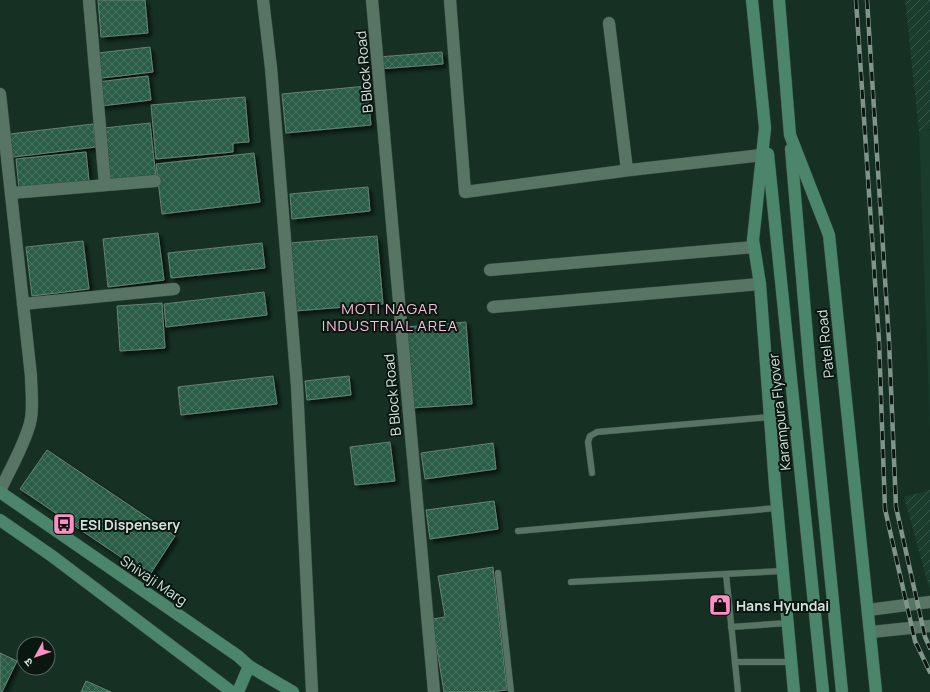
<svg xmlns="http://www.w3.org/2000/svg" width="930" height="692" viewBox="0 0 930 692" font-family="Manrope,'Noto Sans Devanagari',sans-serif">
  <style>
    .built { fill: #193c2d }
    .industrial { fill: url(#industrial-furrows) }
    .building { fill: url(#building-cross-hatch); stroke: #658273; filter: url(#shadow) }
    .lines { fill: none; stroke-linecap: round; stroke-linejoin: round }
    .lane-casing { stroke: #374d42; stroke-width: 7 }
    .street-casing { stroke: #374d42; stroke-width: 13 }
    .secondary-casing { stroke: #374d42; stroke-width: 13 }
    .lane { stroke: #577465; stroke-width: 6 }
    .street { stroke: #577465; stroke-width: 12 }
    .secondary { stroke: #4b856c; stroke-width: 12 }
    .rail-casing { stroke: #80958a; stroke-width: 4.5 }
    .rail { stroke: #0a1610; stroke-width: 3; stroke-dasharray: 9; stroke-linecap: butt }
    .labels { text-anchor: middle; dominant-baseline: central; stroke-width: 4; stroke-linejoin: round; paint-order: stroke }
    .street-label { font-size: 14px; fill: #d2e2d9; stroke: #0a1610 }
    .poi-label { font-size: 14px; font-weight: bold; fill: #d2e2d9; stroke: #0a1610; text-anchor: start }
    .neighbourhood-label { font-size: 15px; letter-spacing: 1px; fill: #fcbdd8; stroke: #0a1610 }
  </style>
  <defs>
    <pattern id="industrial-furrows" width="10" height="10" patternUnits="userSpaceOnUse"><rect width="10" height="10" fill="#193c2d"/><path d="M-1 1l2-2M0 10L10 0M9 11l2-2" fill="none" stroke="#3a584b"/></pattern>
    <pattern id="building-cross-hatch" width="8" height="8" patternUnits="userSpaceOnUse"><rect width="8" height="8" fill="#2b5d46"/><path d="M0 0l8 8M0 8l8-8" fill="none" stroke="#497460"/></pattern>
    <filter id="shadow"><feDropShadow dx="3.5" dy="3.5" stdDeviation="2" flood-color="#0009"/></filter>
  </defs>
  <rect width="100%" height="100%" fill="#163124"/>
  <!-- built -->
  <polygon class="built" points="930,130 930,431 919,131"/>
  <!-- industrial -->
  <g class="industrial">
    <polygon points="905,0 930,0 930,129 919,131"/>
    <polygon points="930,490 930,591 904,497"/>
  </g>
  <!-- building -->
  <g class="building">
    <polygon points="98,0 145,0 148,33 101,37"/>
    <polygon points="150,47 153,72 102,78 98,53"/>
    <polygon points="442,52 443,64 379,69 378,57"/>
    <polygon points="148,76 151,100 101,106 98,82"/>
    <polygon points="367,86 371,125 286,133 282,94"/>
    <polygon points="245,97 249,142 233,143 233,152 156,159 151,105"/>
    <polygon points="150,123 156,178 110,183 104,128"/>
    <polygon points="93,124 96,147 13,157 10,134"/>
    <polygon points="86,152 89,181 19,188 16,159"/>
    <polygon points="254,153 260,202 162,214 156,164"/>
    <polygon points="368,187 370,211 292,219 290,194"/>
    <polygon points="158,233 164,280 108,287 103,239"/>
    <polygon points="377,236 383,304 295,311 289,243"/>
    <polygon points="83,241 89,289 32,296 26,247"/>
    <polygon points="262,243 265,268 171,278 168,253"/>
    <polygon points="264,292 267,315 166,327 164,304"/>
    <polygon points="162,303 165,348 120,351 117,306"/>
    <polygon points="466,322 472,404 411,408 405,327"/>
    <polygon points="273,376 277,404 181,415 178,387"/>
    <polygon points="349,376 351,395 307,400 305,381"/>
    <polygon points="390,442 395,481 355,485 350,447"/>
    <polygon points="493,443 496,469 425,479 421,453"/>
    <polygon points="47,450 175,536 149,576 20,489"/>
    <polygon points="494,501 498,529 430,539 426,510"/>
    <polygon points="493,567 507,690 486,692 444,692 432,619 445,617 438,576"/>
    <polygon points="0,653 17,661 2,692 0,692"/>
    <polygon points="86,681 111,692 81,692"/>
  </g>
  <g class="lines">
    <!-- lane casing -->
    <g class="lane-casing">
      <g id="lane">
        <polyline points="592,473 588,442 590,436 597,432 770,417"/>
        <polyline points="518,531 777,508"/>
        <polyline points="498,573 511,692"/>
        <polyline points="726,574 738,692"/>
        <polyline points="571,582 783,571"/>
        <polyline points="731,627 788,623"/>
        <polyline points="735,662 791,662"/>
      </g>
    </g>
    <!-- street casing -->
    <g class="street-casing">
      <g id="street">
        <polyline points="89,0 105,185"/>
        <polyline points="263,0 271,68 297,386 312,692"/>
        <polyline points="372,0 434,692"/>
        <polyline points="450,0 465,192 630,170 762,155"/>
        <polyline points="609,23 627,170"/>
        <path d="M 0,94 L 31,376 C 31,391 34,408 30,423 C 24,446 10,469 0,491"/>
        <polyline points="11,193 155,181"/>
        <polyline points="490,270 754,247"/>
        <polyline points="23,304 174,289"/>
        <polyline points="493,307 760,284"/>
        <polyline points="868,610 930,602"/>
        <polyline points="871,632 930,626"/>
      </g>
    </g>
    <!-- secondary casing -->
    <g class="secondary-casing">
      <g id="secondary">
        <polyline points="752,0 765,128 753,240 760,284 775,485 794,692"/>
        <polyline points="779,0 790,135 829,235 876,692"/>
        <polyline points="791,149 810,371 842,692"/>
        <polyline points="768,154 823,692"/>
        <polyline points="0,492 238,656 249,666 293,692"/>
        <polyline points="0,520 52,556 232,692"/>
        <polyline points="238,692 249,666"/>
      </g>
    </g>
    <!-- lane -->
    <use href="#lane" class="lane"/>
    <!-- street -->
    <use href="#street" class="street"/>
    <!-- secondary -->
    <use href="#secondary" class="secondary"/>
    <!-- rail casing -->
    <g class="rail-casing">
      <g id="rail">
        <polyline points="856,0 879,341 885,509 915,641 930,672"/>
        <polyline points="867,0 889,341 896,507 925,637 930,648"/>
      </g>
    </g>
    <!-- rail -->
    <use href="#rail" class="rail"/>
  </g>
  <!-- icons -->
  <defs>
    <g id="bus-square" transform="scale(1.15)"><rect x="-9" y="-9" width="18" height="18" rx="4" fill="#fc8fc3" stroke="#0a1610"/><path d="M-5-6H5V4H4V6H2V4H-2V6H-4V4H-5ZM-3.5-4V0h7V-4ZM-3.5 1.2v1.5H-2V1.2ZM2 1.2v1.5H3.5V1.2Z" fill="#111"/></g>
    <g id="shop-square" transform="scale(1.15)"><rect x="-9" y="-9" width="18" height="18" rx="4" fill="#fc8fc3" stroke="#0a1610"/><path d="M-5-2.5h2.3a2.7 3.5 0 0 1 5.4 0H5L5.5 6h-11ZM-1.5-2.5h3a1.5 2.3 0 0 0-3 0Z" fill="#111"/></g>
  </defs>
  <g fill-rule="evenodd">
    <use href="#bus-square" x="64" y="524"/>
    <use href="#shop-square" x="720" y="605"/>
  </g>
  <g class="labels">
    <!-- street labels -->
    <g class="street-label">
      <text transform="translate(364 72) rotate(-95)">B Block Road</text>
      <text transform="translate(825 344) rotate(-96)">Patel Road</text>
      <text transform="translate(392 395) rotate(-95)">B Block Road</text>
      <text transform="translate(779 412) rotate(-96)">Karampura Flyover</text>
      <text transform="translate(154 580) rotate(34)">Shivaji Marg</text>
    </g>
    <!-- poi labels -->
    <g class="poi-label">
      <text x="80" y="524">ESI Dispensery</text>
      <text x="736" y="605">Hans Hyundai</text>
    </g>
    <!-- neighbourhood labels -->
    <g class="neighbourhood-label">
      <text x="390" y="308">MOTI NAGAR<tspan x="390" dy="17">INDUSTRIAL AREA</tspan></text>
    </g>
  </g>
  <!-- north arrow -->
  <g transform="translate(36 656) rotate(230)"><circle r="19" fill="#0a1610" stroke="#5a6860"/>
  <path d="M0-3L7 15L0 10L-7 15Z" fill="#fc8fc3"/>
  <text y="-6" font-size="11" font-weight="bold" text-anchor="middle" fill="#d2e2d9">उ</text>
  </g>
</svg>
